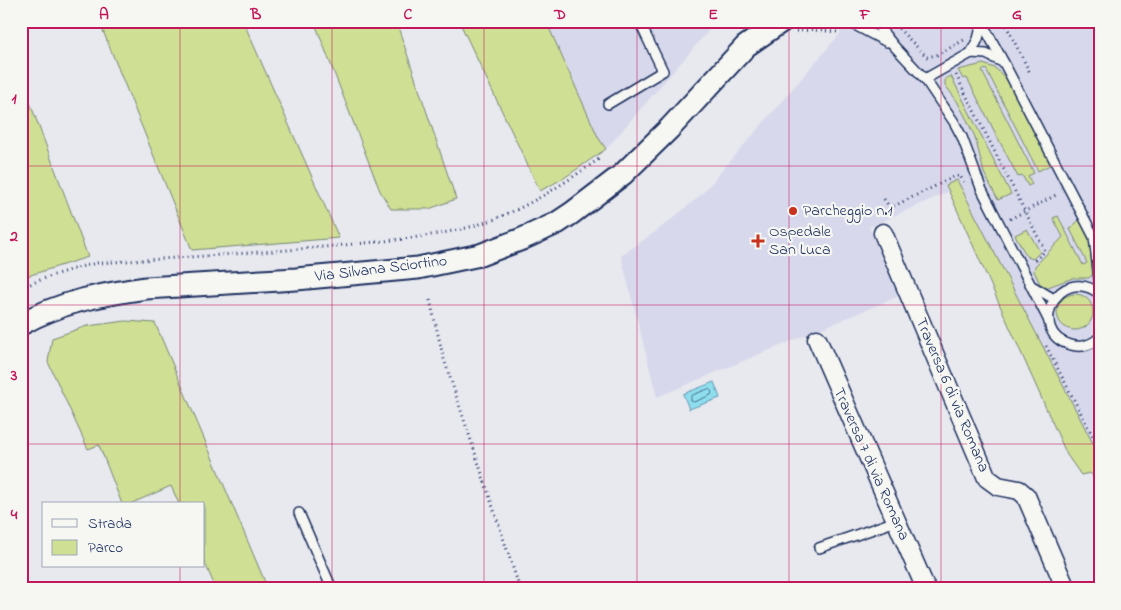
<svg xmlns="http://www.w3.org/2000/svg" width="1121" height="610" viewBox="0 0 1121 610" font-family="'Indie Flower',sans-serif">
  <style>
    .built { fill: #d7d8eb }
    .green { fill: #cfdf93; stroke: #758778 }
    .water { fill: #8fdeed; stroke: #6198b4 }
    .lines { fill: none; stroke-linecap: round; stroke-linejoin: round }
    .shore { stroke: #497597; stroke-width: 1 }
    .service-casing { stroke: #1b2f5e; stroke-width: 12 }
    .minor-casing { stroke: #1b2f5e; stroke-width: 21 }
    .tertiary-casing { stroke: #1b2f5e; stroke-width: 25 }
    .path { stroke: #1b2f5e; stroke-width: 3; stroke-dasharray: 1 4; stroke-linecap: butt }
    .service { stroke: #f6f6f2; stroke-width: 9 }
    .minor { stroke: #f6f6f2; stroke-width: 18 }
    .tertiary { stroke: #f6f6f2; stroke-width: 21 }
    .grid { fill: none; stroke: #c2185b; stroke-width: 1; stroke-opacity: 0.55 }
    .poi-dot { fill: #c8321e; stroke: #f6f6f2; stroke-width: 2 }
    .labels { text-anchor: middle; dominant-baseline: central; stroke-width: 4.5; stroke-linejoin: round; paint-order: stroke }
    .poi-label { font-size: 16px; fill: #1b2f5e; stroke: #f6f6f2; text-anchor: start }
    .street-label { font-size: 16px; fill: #1b2f5e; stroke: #f6f6f2 }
    .neatline { fill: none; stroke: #c2185b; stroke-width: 2 }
    .grid-label { font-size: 16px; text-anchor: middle; font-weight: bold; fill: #c2185b }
  </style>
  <rect width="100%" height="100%" fill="#e8e8ef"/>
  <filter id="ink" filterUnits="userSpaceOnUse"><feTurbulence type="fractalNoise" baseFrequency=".02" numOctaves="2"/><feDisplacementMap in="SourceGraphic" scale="10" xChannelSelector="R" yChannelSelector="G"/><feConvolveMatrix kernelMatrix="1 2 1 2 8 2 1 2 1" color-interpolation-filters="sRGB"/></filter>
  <g filter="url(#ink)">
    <!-- built -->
    <g class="built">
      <polygon points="546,21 717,21 606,149 598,137"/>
      <polygon points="851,21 1100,21 1100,471 959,187 869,227 899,296 657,397 621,256 662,227 701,195"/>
    </g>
    <!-- green -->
    <g class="green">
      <polygon points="99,21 243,21 339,238 192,250"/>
      <polygon points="314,21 396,21 456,199 429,209 391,209 380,191"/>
      <polygon points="459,21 546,21 598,137 606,149 564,178 540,191"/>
      <polygon points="983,64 995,68 1009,81 1052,164 1038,171 986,69 982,71 1034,173 1028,176 1032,184 1028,186 1022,175 1018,177 967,78 963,79 958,70"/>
      <polygon points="951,76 1011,194 998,200 984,173 975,137 967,120 957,101 945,85 945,79"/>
      <polygon points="21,79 88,257 21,278"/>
      <polygon points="957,180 1100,457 1100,484 1090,473 1081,475 1067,455 946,185"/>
      <polygon points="1058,216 1083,265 1087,263 1070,229 1080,219 1090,239 1093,274 1089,278 1073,278 1048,287 1040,284 1034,271 1035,266 1063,237 1053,218"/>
      <polygon points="1027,229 1040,252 1033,259 1027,257 1015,235"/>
      <circle cx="1075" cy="312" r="18"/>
      <polygon points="126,321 155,323 268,589 216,589 204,561 204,504 179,504 171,486 130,504 122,504 99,445 88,449 48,362 52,338 87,326"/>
    </g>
    <!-- water -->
    <polygon class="water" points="714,382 720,398 689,409 683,394"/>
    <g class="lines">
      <!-- shore -->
      <polygon class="shore" points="709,389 712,392 711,395 694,402 691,401 691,396"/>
      <!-- service casing -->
      <g class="service-casing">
        <g id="service">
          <polyline points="847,21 887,42"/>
          <polyline points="874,21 894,46 925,79 954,122 962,137 981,188 1049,321"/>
          <polyline points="981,21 1004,63"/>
          <polyline points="971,53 978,39 982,24"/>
          <polyline points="925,79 971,53 986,54 1004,63 1094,237 1100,288"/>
          <polyline points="608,104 663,71 639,21"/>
          <polyline points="1032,286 1054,299"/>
          <path d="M 1100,294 C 1058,262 1025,333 1071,345 C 1081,348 1092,345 1100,337"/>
          <polyline points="299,513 332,589"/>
          <polyline points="819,548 896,521"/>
        </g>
      </g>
      <!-- minor casing -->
      <g class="minor-casing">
        <g id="minor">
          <polyline points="883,233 987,478 998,486 1019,490 1026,496 1066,589"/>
          <polyline points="817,339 926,589"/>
        </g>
      </g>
      <!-- tertiary casing -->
      <g class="tertiary-casing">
        <path id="tertiary" d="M 21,324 C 60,302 103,294 146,288 L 296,279 L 418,268 L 480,255 L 522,239 L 557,223 L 572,213 L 623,174 L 670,128 L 746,46 L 782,21"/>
      </g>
      <!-- path -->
      <g class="path">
        <polyline points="1004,21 1030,73"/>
        <polyline points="895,25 927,57 937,55 964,40"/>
        <polyline points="796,31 813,30 838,32 841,29"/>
        <polyline points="956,75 1045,251 1033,262"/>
        <polyline points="884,199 890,208 956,176 960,176 964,182"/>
        <polyline points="1010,219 1058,194"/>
        <path d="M 21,288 C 46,277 70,269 97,263 C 176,258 256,253 335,246 C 382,241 431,238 477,225 C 521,212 562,185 599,159"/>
        <polyline points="430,300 443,356 520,589"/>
        <polyline points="1046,346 1100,450"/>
      </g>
      <!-- service -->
      <use href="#service" class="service"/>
      <!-- minor -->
      <use href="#minor" class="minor"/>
      <!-- tertiary -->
      <use href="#tertiary" class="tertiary"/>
    </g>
  </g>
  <!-- grid -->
  <path class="grid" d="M 180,21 L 180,504M 332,21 L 332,589M 484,21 L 484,589M 637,21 L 637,589M 789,21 L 789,589M 941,21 L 941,589M 21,166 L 1100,166M 21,305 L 1100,305M 21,444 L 1100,444M 180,566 L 180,589"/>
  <!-- markers -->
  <g class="poi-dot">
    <circle cx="793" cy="211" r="5"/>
    <path d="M755.5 233.5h5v5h5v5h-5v5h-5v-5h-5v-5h5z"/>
  </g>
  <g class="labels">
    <!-- poi labels -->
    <g class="poi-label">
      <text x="803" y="211">Parcheggio n.1</text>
      <text x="769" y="232">Ospedale<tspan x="769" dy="18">San Luca</tspan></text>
    </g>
    <!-- street labels -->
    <g class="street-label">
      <text transform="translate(381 269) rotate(-7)">Via Silvana Sciortino</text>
      <text transform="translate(952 395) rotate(67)">Traversa 6 di via Romana</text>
      <text transform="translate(871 464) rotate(66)">Traversa 7 di via Romana</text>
    </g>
  </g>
  <!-- margin -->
  <rect width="1121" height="610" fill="none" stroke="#f6f6f2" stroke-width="55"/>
  <!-- legend -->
  <rect x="42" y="502" width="162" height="65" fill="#f6f6f2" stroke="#9ea6b7"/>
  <rect x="52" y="519" width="25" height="8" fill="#f6f6f2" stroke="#9ea6b7"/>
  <text x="88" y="528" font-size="15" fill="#1b2f5e">Strada</text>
  <rect x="52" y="540" width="25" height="15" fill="#cfdf93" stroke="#9ea6b7"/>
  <text x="88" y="552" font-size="15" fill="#1b2f5e">Parco</text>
  <rect x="28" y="28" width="1066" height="554" class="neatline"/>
  <g class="grid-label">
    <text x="104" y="19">A</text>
    <text x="256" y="19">B</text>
    <text x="408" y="19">C</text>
    <text x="560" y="19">D</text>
    <text x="713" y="19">E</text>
    <text x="865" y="19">F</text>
    <text x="1017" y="19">G</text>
    <text x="14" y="103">1</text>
    <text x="14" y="241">2</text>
    <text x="14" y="380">3</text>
    <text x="14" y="519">4</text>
  </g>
</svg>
